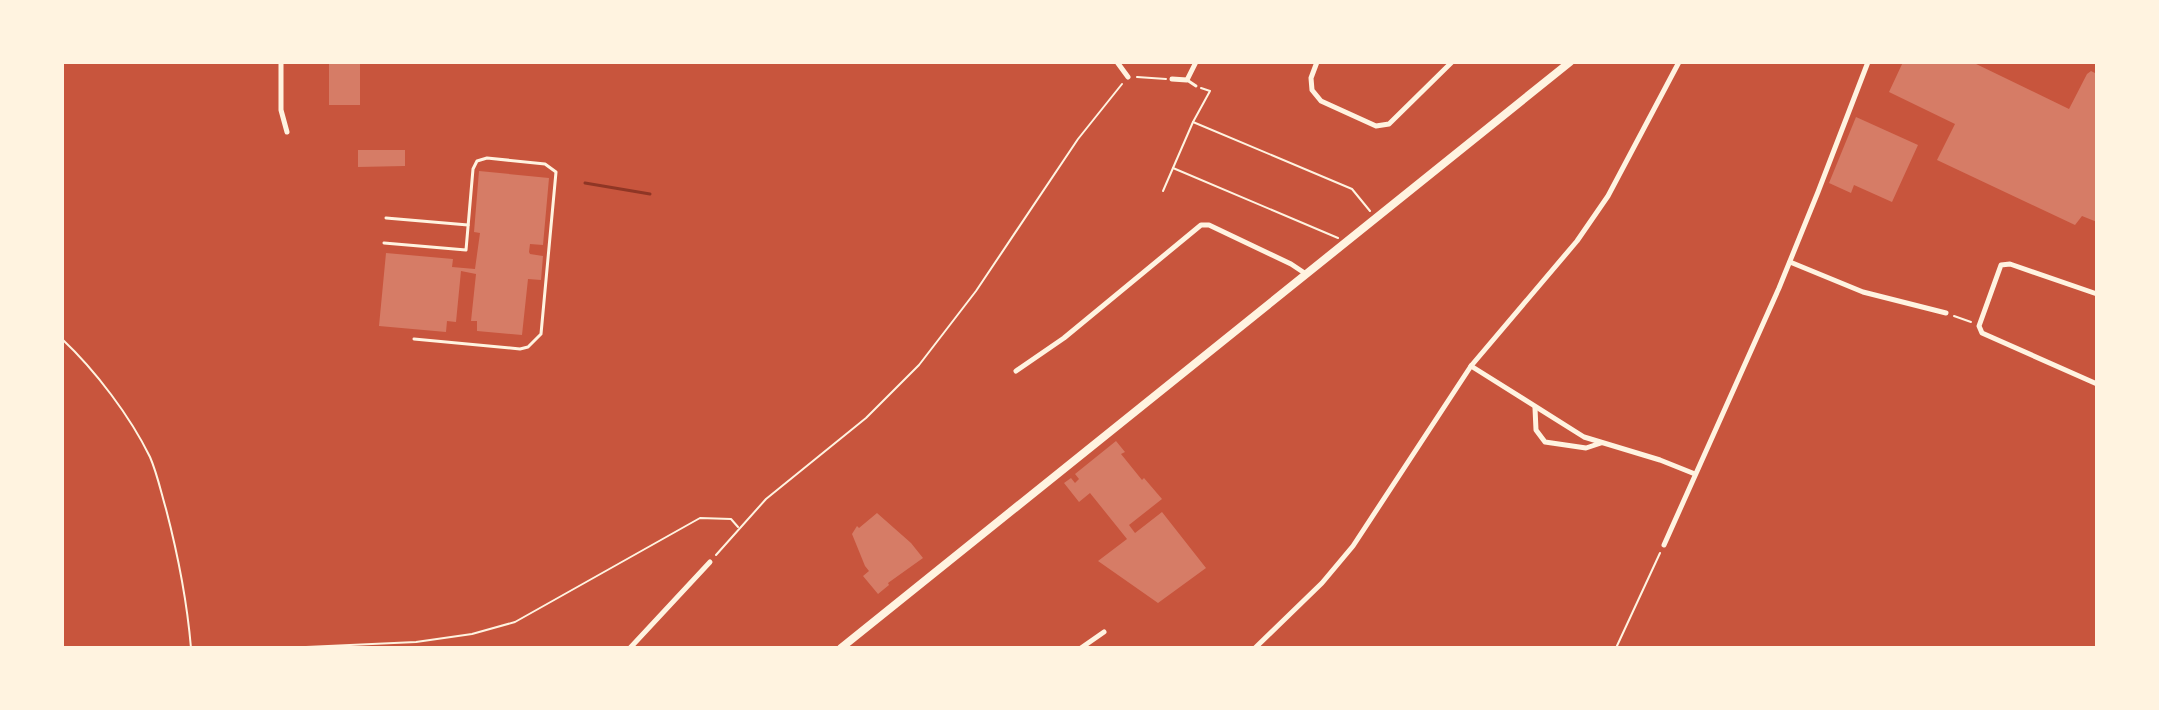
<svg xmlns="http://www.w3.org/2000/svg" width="2159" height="710" viewBox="0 0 2159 710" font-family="Signika,sans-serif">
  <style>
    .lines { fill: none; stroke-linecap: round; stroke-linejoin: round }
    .stream { stroke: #8f3625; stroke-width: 3 }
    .building { fill: #d67c66 }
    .path { stroke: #fff3e0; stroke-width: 2 }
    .service { stroke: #fff3e0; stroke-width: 3 }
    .minor { stroke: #fff3e0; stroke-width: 5 }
    .primary { stroke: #fff3e0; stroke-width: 8 }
  </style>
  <rect width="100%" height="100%" fill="#c8553d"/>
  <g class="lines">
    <!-- stream -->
    <polyline class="stream" points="585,183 650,194"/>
  </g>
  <!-- building -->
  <g class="building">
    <rect x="329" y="62" width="31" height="43"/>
    <polygon points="1903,62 1972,62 2069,109 2087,74 2091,71 2097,74 2097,222 2082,216 2075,225 1937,160 1955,124 1889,92"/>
    <polygon points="1856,117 1918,145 1892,202 1854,185 1851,193 1829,183"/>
    <polygon points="358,150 405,150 405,166 358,167"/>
    <polygon points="479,171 549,178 543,245 530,244 529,252 530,254 543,256 541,280 528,279 522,335 477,331 477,321 471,321 476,274 461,271 456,322 447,321 446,332 379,326 386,253 453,259 452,267 475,269 480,233 474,232"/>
    <polygon points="1116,441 1125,452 1121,454 1142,480 1144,478 1162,499 1129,525 1135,533 1162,512 1206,568 1158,603 1098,561 1127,539 1090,493 1079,502 1064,483 1071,478 1075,483 1079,479 1075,474"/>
    <polygon points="877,513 911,543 923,558 888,583 889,585 878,594 863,576 869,571 865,566 852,534 857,526 859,528"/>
  </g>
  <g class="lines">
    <!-- path -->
    <g class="path">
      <polyline points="1137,77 1166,79"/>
      <polyline points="1193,122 1352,189 1370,211"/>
      <polyline points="1173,168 1338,238"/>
      <polyline points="1163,191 1193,122 1210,91 1201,88"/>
      <polyline points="1954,316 1971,322"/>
      <path d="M 62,339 C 95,370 130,416 150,457 C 157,473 161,492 166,509 C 178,555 187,601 191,648"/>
      <polyline points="716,555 766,499 866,418 919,365 976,291 1078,139 1122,84"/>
      <polyline points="284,648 416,642 472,634 515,622 700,518 731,519 738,527"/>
      <polyline points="1616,648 1660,553"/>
    </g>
    <!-- service -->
    <g class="service">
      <polyline points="1187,80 1196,86"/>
      <polyline points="386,218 468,225"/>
      <polyline points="384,243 466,250 473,169 477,161 487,158 545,164 556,172 541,334 528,347 520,349 414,339"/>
    </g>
    <!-- minor -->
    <g class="minor">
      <polyline points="281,62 281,110 287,132"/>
      <polyline points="1117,62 1128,77"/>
      <polyline points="1317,62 1311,78 1312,90 1321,101 1376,126 1389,124 1452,62"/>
      <polyline points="1172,79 1187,80 1196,62"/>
      <polyline points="1790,262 1863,292 1946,313"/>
      <polyline points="2097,294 2010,264 2001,265 1979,326 1982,333 2097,384"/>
      <polyline points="1471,366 1584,437 1660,460 1695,474"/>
      <polyline points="1016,371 1064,338 1201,225 1209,225 1291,264 1306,274"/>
      <polyline points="1535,408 1536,430 1545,442 1586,448 1601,443"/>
      <polyline points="1664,545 1779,288 1818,192 1868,62"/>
      <polyline points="630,648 710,562"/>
      <polyline points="1081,648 1104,632"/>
      <polyline points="1255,648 1322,583 1353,546 1471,366 1577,241 1608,196 1679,62"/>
    </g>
    <!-- primary -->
    <polyline class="primary" points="841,648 1570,62"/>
  </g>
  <!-- border -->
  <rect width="2159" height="710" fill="none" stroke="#fff3e0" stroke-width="128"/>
</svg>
